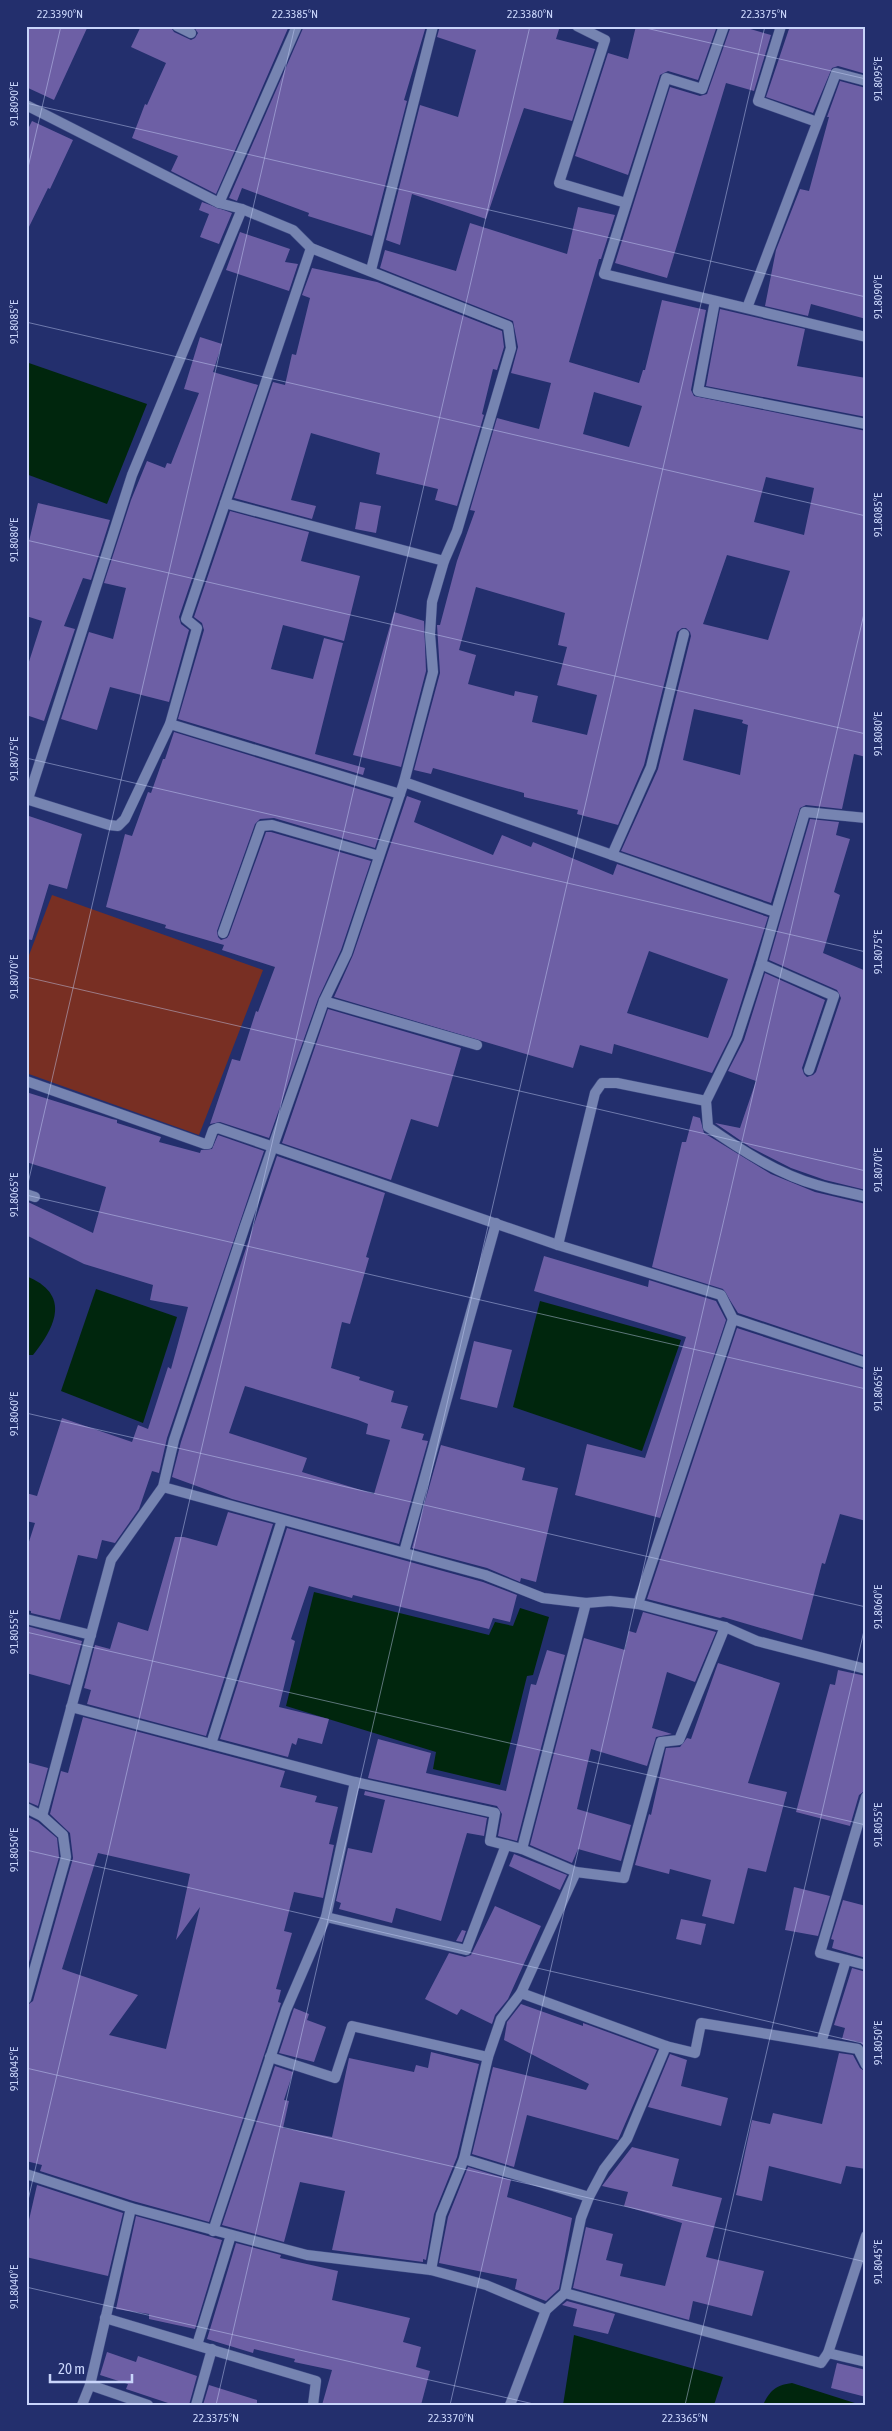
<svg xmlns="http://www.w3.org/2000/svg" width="892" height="2431" viewBox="0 0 892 2431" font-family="'Asap Condensed',sans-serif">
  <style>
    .green { fill: #782f23 }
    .water { fill: #00260d }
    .building { fill: #6d5fa5; fill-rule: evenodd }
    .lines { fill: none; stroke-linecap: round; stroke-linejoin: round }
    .service-casing { stroke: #3e4a84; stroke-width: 11 }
    .minor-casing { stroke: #3e4a84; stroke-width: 11 }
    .service { stroke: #7684b1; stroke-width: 10 }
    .minor { stroke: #7684b1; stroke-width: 10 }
    .ticks { fill: none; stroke: #c9d5fb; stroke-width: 1; stroke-opacity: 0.45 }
    .neatline { fill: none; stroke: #c9d5fb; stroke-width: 2 }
    .ticks-label { font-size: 12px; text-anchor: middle; fill: #c9d5fb }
  </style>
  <rect width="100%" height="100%" fill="#232f6d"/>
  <!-- green -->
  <polygon class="green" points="52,895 263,970 199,1135 26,1073 26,963"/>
  <!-- water -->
  <g class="water">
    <polygon points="26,362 147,404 107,504 26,474"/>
    <path d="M 26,1276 C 71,1294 56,1326 33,1355 L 26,1355 Z"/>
    <polygon points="96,1289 177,1317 143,1423 61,1391"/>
    <polygon points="540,1301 681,1340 642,1451 513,1407"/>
    <polygon points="314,1592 489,1635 495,1622 513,1626 520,1608 549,1617 533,1675 527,1676 500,1785 433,1769 436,1752 286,1706"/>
    <polygon points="574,2335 723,2377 714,2405 563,2405"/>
    <path d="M 792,2383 L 861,2405 L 763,2405 C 770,2390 776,2385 792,2383 Z"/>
  </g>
  <!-- building -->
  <g class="building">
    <polygon points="26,26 88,26 54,100 26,87"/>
    <polygon points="141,26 170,26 174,32 191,40 195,38 198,33 193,26 289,26 216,194 171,171 178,156 132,138 145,104 147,105 166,63 131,47"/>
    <polygon points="304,26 426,26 404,100 407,101 372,236 308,216 309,213 242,188 237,201 229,198"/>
    <polygon points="440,26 560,26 556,39 595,49 572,121 524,108 486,219 412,194 400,245 386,240 420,105 458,117 476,50 437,37"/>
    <polygon points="636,26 717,26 698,80 668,71 660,75 628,175 575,156 608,53 628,59"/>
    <polygon points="731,26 740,26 771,35 754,91 726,83 667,278 615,263 670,87 700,96 707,94"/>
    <polygon points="790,26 866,26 866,74 838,66 832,68 813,113 766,97"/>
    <polygon points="840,81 866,88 866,319 811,304 808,316 765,306 776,250 800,189 809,191 829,117 827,117"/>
    <polygon points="32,121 73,140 50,189 48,188 26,233 26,133"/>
    <polygon points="202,202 232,213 219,244 200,237 209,214 199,210"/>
    <path d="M 578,207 L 615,215 L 601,259 L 599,259 L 569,362 L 639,383 L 643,370 L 645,370 L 662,300 L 706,310 L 691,390 L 694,396 L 866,431 L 866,757 L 854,754 L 842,809 L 806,805 L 800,808 L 771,903 L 621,851 L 658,769 L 691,636 L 690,632 L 686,628 L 682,628 L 677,632 L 644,765 L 618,825 L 577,814 L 578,810 L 524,797 L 524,793 L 433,768 L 431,774 L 414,770 L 440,673 L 437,625 L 440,625 L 457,561 L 475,511 L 470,510 L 497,418 L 539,429 L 551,383 L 511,373 L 518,347 L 513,321 L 380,268 L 385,250 L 456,271 L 470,223 L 567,254 ZM 594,392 L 642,406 L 629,447 L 583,434 ZM 766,477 L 814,488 L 804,535 L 754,522 ZM 727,555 L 790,571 L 768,640 L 703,624 ZM 476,587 L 565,613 L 558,645 L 567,647 L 557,685 L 597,695 L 587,735 L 532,722 L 538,696 L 515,691 L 514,696 L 468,684 L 476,655 L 459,650 ZM 694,709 L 743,720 L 742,723 L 748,725 L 740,775 L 683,760 Z"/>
    <polygon points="240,232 290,249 285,262 298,264 289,291 226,270"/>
    <polygon points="312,268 377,282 502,331 504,347 497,370 493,369 482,414 484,415 457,506 435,500 438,489 376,474 380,453 311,433 291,500 316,506 312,519 234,498 273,382 285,385 292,354 296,355 310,298 302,295"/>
    <polygon points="720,309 805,329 797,366 866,378 866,417 706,386"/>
    <polygon points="200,337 222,344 213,372 258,385 179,617 181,624 189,630 169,702 110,687 97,730 61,719 89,632 113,639 126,588 104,583 131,500 147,461 165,468 167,463 171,464 199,393 184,389"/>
    <polygon points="360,502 381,506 376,533 355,529"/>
    <polygon points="38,503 110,520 91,580 83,578 64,626 75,629 44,721 26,715 26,671 42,621 26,616 26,554"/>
    <polygon points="230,511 309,532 301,561 360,576 344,641 283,625 271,669 313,679 324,638 343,643 315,754 365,768 363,775 178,719 204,630 202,623 194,617"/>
    <polygon points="394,612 424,621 426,671 401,767 353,755"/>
    <polygon points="174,732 391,799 375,848 274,818 260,819 255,824 217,931 218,937 221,940 227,938 229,935 266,832 271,832 371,861 341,950 318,999 269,1138 220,1122 210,1124 232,1059 240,1061 256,1011 258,1012 275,967 222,950 224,945 165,928 166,925 106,907 125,834 132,836 148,792 151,793 163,759 165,759"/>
    <path d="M 407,796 L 421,801 L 414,822 L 493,855 L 502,835 L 531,847 L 533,842 L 613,875 L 617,864 L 768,917 L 731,1035 L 712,1073 L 614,1044 L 612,1054 L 580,1045 L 573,1068 L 334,997 L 353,955 ZM 649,951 L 728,979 L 708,1038 L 627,1013 Z"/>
    <polygon points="26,815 82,834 67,889 49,884 32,940 26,939"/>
    <polygon points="810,819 839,822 836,835 850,839 834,892 840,895 823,953 866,971 866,1190 825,1180 791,1168 750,1147 715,1123 740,1128 756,1081 728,1071 744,1040 765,973 825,1000 802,1068 804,1074 807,1077 813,1075 816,1072 841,998 837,990 769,960"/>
    <polygon points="328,1009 461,1048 438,1127 411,1119 391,1180 282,1143"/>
    <polygon points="26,1092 112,1119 117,1120 117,1123 161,1137 159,1142 200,1153 201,1150 212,1149 218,1135 264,1151 167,1438 159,1473 152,1471 139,1509 115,1543 102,1540 97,1559 78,1555 60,1620 31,1613 31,1611 26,1610 26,1551 35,1523 26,1521 26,1493 37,1496 62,1418 132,1442 138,1425 148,1429 168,1367 171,1369 188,1307 150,1300 153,1285 84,1264 26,1235 26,1201 93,1233 106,1187 26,1162"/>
    <polygon points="693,1116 700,1118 704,1133 771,1174 815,1192 866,1204 866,1356 738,1313 723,1289 652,1267 682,1142 686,1142"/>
    <path d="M 277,1156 L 385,1193 L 366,1257 L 369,1258 L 350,1324 L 342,1322 L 331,1368 L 360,1377 L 359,1380 L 394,1391 L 391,1402 L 408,1406 L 401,1428 L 424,1434 L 422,1440 L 428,1441 L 399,1544 L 232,1499 L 172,1477 L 181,1442 ZM 245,1386 L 358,1420 L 368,1424 L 366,1434 L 390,1440 L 374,1494 L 302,1472 L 307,1458 L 229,1433 Z"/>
    <polygon points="544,1256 648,1287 649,1280 716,1301 726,1320 660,1518 575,1495 587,1444 645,1458 686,1337 534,1291"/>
    <polygon points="737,1328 866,1370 866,1521 840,1514 825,1564 822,1563 802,1640 723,1617 720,1618 647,1599"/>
    <polygon points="474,1341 512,1350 497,1408 460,1399"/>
    <polygon points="441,1445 525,1468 522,1480 558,1488 536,1582 521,1578 520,1582 487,1568 412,1548"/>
    <polygon points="228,1512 273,1524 206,1736 87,1704 91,1690 84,1688 95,1645 110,1649 118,1622 148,1631 175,1537 184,1537 217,1546"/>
    <polygon points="287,1528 483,1582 517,1595 510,1622 493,1618 489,1629 353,1595 352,1598 309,1586 291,1639 295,1641 279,1707 329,1719 322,1744 298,1738 296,1745 292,1743 288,1757 220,1739"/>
    <polygon points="643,1612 716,1632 695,1682 667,1672 652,1728 672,1734 656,1737 647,1766 591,1749 577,1809 631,1825 621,1861 578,1849 572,1863 530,1845 584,1638 625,1650 629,1631 636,1633"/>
    <polygon points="27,1626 82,1641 70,1685 26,1673"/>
    <polygon points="547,1650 565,1655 517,1841 498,1836 502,1814 497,1806 368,1778 378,1739 431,1753 426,1773 506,1791 531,1684 536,1685"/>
    <polygon points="718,1663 780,1683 748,1783 787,1792 766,1872 748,1868 734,1924 702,1916 711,1880 670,1869 669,1874 635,1865 649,1814 651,1815 666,1748 680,1747 687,1738 691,1739"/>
    <polygon points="838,1670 866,1676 866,1790 859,1795 850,1826 796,1812 830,1684 835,1685"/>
    <path d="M 83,1717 L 285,1771 L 280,1787 L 317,1796 L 315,1802 L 338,1807 L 329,1844 L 334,1845 L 323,1898 L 294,1892 L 284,1931 L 292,1933 L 276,1989 L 281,1990 L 278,2002 L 281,2003 L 209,2222 L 133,2201 L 40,2171 L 42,2165 L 26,2161 L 26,2006 L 33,2001 L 73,1858 L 70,1833 L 50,1814 L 61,1771 L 68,1773 ZM 98,1853 L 190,1874 L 176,1940 L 200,1907 L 166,2049 L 109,2035 L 138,1995 L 62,1969 Z"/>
    <polygon points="26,1762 48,1768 38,1806 26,1801"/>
    <polygon points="365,1791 487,1818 484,1836 467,1833 441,1921 396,1908 392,1923 339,1909 341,1903 336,1901 348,1848 372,1853 385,1800 364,1795"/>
    <polygon points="26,1816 38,1822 57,1838 59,1857 26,1973"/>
    <polygon points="514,1854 567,1875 560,1890 509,1866"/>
    <polygon points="794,1887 830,1896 818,1936 785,1930"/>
    <polygon points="843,1900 866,1906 866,1958 832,1948 834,1940 831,1939"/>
    <polygon points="495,1906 541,1926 508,1999 495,2015 492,2024 461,2009 457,2015 425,1999 449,1953 465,1957 471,1955"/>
    <polygon points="681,1919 706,1924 701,1945 676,1939"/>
    <polygon points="462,1930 466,1931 462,1942 456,1941"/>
    <polygon points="852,1968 866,1972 866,2049 860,2042 842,2039 845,2028 834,2025"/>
    <polygon points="521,2004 583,2026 583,2023 657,2050 618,2140 527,2115 514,2167 472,2154 493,2067 586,2090 589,2084 504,2040 507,2022"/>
    <polygon points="294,2008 309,2014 307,2020 326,2027 314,2062 279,2053"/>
    <polygon points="431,2052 479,2064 457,2157 434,2214 426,2260 423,2259 423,2262 332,2250 345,2191 300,2182 284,2242 222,2225 275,2066 293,2072 284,2100 289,2101 283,2128 332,2137 349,2058 414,2072 416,2065 428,2068"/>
    <polygon points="839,2053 853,2055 860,2068 866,2072 866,2169 846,2166 841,2184 769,2166 762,2201 736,2195 752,2120 770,2124 773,2113 822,2124"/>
    <polygon points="670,2054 687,2060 681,2086 728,2098 721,2126 648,2107"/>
    <polygon points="632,2147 679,2159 672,2186 722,2198 706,2257 764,2271 752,2316 693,2301 689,2320 573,2288 586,2227 613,2234 606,2260 623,2264 620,2276 665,2286 682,2223 624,2206 628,2192 602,2186"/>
    <polygon points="468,2167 511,2180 507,2197 572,2218 559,2289 546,2301 515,2289 517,2279 439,2263 448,2217"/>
    <polygon points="37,2185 123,2213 108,2276 26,2257 26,2233"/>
    <polygon points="136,2216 222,2240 195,2329 149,2319 149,2314 116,2309"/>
    <polygon points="236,2243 281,2255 280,2258 338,2271 332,2300 410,2318 403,2342 421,2347 416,2367 430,2371 421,2405 322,2405 332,2370 294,2362 295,2359 254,2349 253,2353 207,2339"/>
    <polygon points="567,2301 615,2314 608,2334 573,2326 577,2309 562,2305"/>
    <polygon points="107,2352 136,2362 138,2356 197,2376 189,2405 174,2405 126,2389 128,2384 100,2375"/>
    <polygon points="837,2363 866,2370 866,2397 831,2388"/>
    <polygon points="209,2385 257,2400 257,2405 203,2405"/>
  </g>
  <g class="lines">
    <!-- service casing -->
    <g class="service-casing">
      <polyline id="service" points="324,1001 477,1045"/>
    </g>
    <!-- minor casing -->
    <g class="minor-casing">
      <g id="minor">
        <polyline points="177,26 191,33"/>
        <polyline points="577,26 605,40 559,183 626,203"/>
        <polyline points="724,26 702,89 666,78 604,274 866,337"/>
        <polyline points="781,26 758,101 817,122"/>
        <polyline points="26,105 219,203 242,209 293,230 311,248 508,326 511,348 457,531 444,561 432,602 430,634 433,672 404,782 347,953 324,1001 245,1226 174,1440 163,1487 111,1560 42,1816 26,1808"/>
        <polyline points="219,203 297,26"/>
        <polyline points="371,270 433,26"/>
        <polyline points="715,301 698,391 866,424"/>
        <polyline points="747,308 836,73 866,81"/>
        <polyline points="225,503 444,561"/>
        <polyline points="170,724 400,794"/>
        <polyline points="404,782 775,912"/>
        <polyline points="26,799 109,825 118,826 125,819 170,724 197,628 186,619 311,248"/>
        <polyline points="28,799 132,475 242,209"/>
        <path d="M 866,818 L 805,812 L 761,964 L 737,1038 L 706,1101 L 708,1127 C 741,1150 778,1174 817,1185 C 833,1190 850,1192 866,1197"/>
        <polyline points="612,855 651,767 684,634"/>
        <polyline points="223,933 261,826 272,825 379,856"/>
        <polyline points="761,964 834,996 809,1070"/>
        <polyline points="26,1081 205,1144 208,1144 213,1130 218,1128 558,1245"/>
        <polyline points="706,1101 617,1083 602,1083 595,1093 558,1245 721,1295 733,1319"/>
        <polyline points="26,1194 35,1197"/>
        <polyline points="163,1487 485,1575 543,1598 586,1603 610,1601 638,1604 725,1627 757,1641 866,1669"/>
        <polyline points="404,1552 496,1223"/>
        <polyline points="638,1604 733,1319 866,1363"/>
        <polyline points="26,1619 91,1635"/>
        <polyline points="71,1707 355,1782"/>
        <polyline points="211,1744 282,1520"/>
        <polyline points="866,1797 820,1953 866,1965"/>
        <polyline points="576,1872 522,1849 586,1603"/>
        <polyline points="326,1917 466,1950 506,1845"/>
        <polyline points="521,1993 576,1872 624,1878 661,1742 679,1740 725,1627"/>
        <polyline points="26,1999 66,1857 63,1835 42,1816"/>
        <polyline points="821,2043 846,1960"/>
        <polyline points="270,2057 335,2078 352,2026 488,2057"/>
        <polyline points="464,2159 589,2197"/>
        <polyline points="26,2174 131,2208 307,2255 431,2270 486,2285 546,2310"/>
        <polyline points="131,2208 90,2385 148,2405"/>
        <polyline points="213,2231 286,2010 326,1917 355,1782 495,1813 490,1841 522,1849"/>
        <polyline points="431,2270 441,2215 464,2159 488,2057 501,2019 521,1993 666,2046"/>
        <polyline points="565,2293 821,2363 828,2353 866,2362"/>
        <polyline points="105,2318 316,2381 313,2405"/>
        <polyline points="197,2345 231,2235"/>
        <polyline points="828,2353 866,2236"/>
        <polyline points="82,2405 90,2385"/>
        <polyline points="196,2405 212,2349"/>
        <polyline points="510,2405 546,2310 565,2293 581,2218 589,2197 604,2169 627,2139 666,2046 695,2053 701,2023 858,2049 866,2065"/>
      </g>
    </g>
    <!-- service -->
    <use href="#service" class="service"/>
    <!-- minor -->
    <use href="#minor" class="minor"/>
  </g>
  <!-- ticks -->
  <path class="ticks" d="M 637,26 L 866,79M 26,103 L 866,297M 26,176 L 61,26M 26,322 L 866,516M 26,540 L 866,734M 26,758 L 866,952M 26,977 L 866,1171M 26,1192 L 295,26M 26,1195 L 866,1389M 26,1413 L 866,1607M 26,1632 L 866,1825M 26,1850 L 866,2044M 26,2068 L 866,2262M 26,2209 L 530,26M 26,2287 L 538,2405M 216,2405 L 765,26M 450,2405 L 866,605M 685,2405 L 866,1622"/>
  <!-- border -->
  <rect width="892" height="2431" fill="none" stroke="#232f6d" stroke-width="55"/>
  <!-- scale -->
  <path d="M50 2374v8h82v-8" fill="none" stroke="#c9d5fb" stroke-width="2.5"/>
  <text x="58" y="2374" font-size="15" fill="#c9d5fb" stroke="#232f6d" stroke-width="4" paint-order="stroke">20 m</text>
  <rect x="28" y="28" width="836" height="2376" class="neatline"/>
  <g class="ticks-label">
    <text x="60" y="18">22.3390°N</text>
    <text x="295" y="18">22.3385°N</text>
    <text x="530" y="18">22.3380°N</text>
    <text x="764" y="18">22.3375°N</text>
    <text transform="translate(878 79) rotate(-90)" y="4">91.8095°E</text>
    <text transform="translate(14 104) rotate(-90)" y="4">91.8090°E</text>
    <text transform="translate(878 297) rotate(-90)" y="4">91.8090°E</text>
    <text transform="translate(14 322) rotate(-90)" y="4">91.8085°E</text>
    <text transform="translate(878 515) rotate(-90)" y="4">91.8085°E</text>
    <text transform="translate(14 540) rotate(-90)" y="4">91.8080°E</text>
    <text transform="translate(878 734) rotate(-90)" y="4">91.8080°E</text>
    <text transform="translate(14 759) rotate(-90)" y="4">91.8075°E</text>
    <text transform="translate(878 952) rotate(-90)" y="4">91.8075°E</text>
    <text transform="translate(14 977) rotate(-90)" y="4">91.8070°E</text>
    <text transform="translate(878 1170) rotate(-90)" y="4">91.8070°E</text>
    <text transform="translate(14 1195) rotate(-90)" y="4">91.8065°E</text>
    <text transform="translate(878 1389) rotate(-90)" y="4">91.8065°E</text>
    <text transform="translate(14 1414) rotate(-90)" y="4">91.8060°E</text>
    <text transform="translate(878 1607) rotate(-90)" y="4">91.8060°E</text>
    <text transform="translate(14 1632) rotate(-90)" y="4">91.8055°E</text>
    <text transform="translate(878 1825) rotate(-90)" y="4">91.8055°E</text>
    <text transform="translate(14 1850) rotate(-90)" y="4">91.8050°E</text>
    <text transform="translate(878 2043) rotate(-90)" y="4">91.8050°E</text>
    <text transform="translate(14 2069) rotate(-90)" y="4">91.8045°E</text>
    <text transform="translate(878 2262) rotate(-90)" y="4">91.8045°E</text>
    <text transform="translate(14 2287) rotate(-90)" y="4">91.8040°E</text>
    <text x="216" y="2422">22.3375°N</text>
    <text x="451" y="2422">22.3370°N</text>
    <text x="685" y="2422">22.3365°N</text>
  </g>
</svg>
